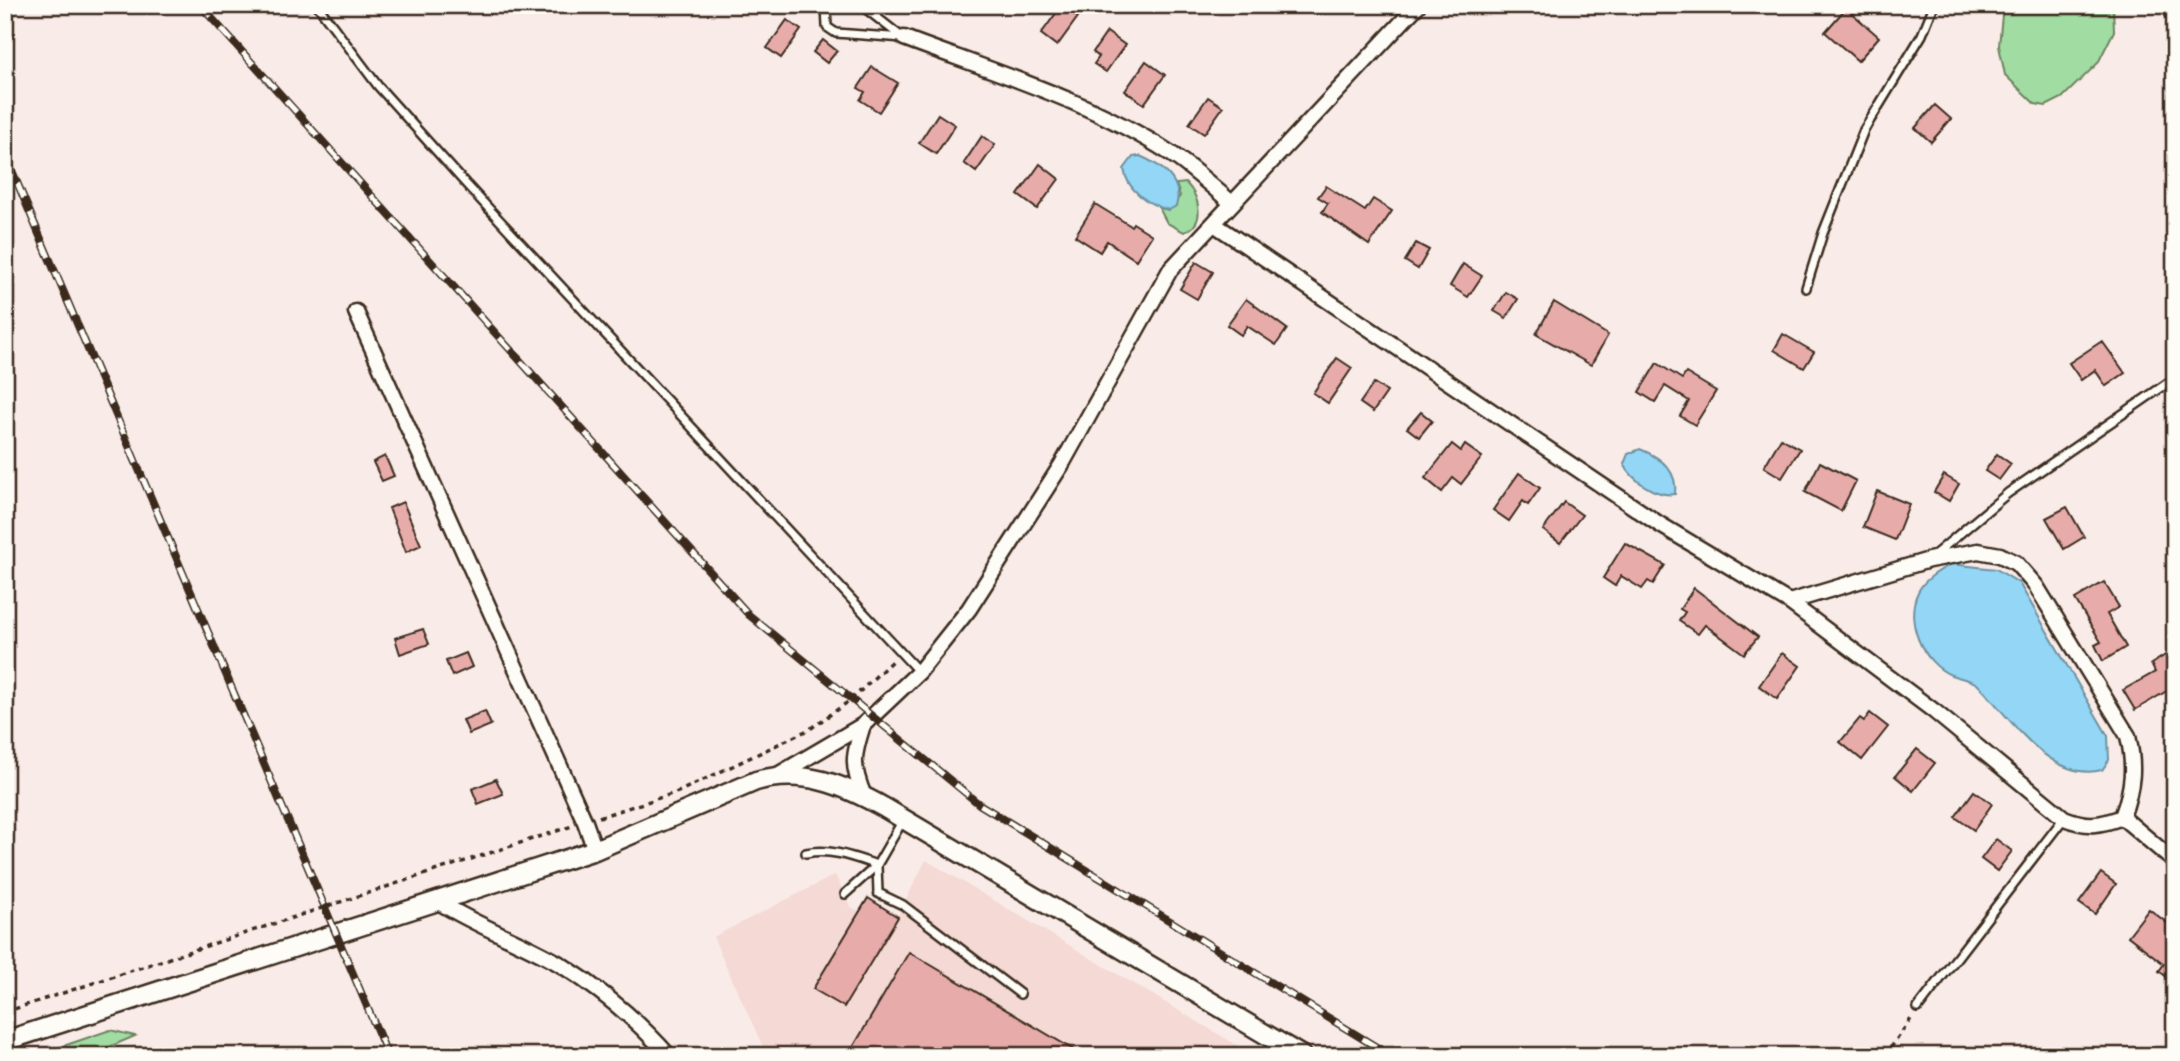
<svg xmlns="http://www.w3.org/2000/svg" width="2180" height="1061" viewBox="0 0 2180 1061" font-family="'Shantell Sans',sans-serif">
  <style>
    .built { fill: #f4d9d5 }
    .green { fill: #a1dca2; stroke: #6e8360; stroke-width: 2 }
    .water { fill: #93d6f5; stroke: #70919f; stroke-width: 2 }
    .building { fill: #e7acaa; stroke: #3b2a1e; stroke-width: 2 }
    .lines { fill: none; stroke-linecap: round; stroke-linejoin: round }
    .service-casing { stroke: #3b2a1e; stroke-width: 12 }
    .minor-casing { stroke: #3b2a1e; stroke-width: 19 }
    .tertiary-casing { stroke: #3b2a1e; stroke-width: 23 }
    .path { stroke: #3b2a1e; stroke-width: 3.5; stroke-dasharray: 5 5; stroke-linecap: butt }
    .service { stroke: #fdfcf7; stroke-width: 7 }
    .minor { stroke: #fdfcf7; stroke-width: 14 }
    .tertiary { stroke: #fdfcf7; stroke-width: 18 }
    .rail-casing { stroke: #3b2a1e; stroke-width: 8 }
    .rail { stroke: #fdfcf7; stroke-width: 5; stroke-dasharray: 16; stroke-linecap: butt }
  </style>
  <rect width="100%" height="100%" fill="#f9ece8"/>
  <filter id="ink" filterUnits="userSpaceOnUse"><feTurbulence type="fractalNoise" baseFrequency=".0143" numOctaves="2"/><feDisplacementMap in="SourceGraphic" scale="14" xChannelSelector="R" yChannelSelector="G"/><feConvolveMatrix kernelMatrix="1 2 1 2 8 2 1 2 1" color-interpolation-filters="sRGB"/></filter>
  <g filter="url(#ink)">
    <!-- built -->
    <polygon class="built" points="926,860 1255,1056 767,1056 713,937 835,875 851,907 859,911 868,897 898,915"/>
    <!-- green -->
    <g class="green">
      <polygon points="2003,5 2113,5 2114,31 2098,63 2062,98 2046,106 2035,104 2005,75 1999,46"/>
      <path d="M 1186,183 C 1199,196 1207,224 1184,232 L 1167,223 L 1159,208 L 1169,210 L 1180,196 L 1176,184 Z"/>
      <polygon points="110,1030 135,1036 88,1056 34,1056"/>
    </g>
    <!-- water -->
    <g class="water">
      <path d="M 1140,156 C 1161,165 1184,181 1176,206 L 1169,210 C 1148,205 1127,190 1124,169 L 1133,157 Z"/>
      <path d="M 1640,449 C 1660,457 1678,471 1675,494 C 1655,497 1632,480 1624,464 L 1628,454 Z"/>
      <path d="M 1951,564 L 1996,569 L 2019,583 L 2108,736 L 2109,760 L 2102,770 C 2049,783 2011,717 1977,684 C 1968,678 1961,679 1951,675 C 1922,663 1904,620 1918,592 C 1924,579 1939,571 1951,564 Z"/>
    </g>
    <!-- building -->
    <g class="building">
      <polygon points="1062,5 1078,17 1057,46 1041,34"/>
      <polygon points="1846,8 1879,37 1858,61 1825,32"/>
      <polygon points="787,20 801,30 781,58 767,48"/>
      <polygon points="1107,32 1125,45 1106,72 1094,64 1099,57 1093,52"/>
      <polygon points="823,40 837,51 827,63 813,52"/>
      <polygon points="1146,61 1165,75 1144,104 1125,91"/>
      <polygon points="872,67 898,83 879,112 860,100 865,92 858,88"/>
      <polygon points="1208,97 1223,107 1204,134 1189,124"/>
      <polygon points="1935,105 1951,119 1931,142 1915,128"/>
      <polygon points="938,114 955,125 936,154 919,143"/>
      <polygon points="982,136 995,145 976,172 964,163"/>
      <polygon points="1040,164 1059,179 1037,209 1018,195"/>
      <polygon points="1326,186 1365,211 1373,199 1392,211 1369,245 1322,212 1328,203 1318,197"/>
      <polygon points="1095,204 1131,226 1133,223 1152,235 1136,260 1107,241 1100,252 1075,236"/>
      <polygon points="1416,243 1429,250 1418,269 1405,261"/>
      <polygon points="1196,262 1213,272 1197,299 1180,289"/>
      <polygon points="1463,264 1482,276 1468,297 1450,286"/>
      <polygon points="1506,292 1518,299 1506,318 1494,311"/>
      <polygon points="1246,299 1287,329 1276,345 1247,326 1241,335 1227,325"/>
      <polygon points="1554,302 1608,335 1591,365 1536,334"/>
      <polygon points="1783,334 1814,352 1804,368 1774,350"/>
      <polygon points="2102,341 2125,373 2106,386 2095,370 2081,380 2069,363"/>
      <polygon points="1337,358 1352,368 1328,403 1313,393"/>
      <polygon points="1657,363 1682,379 1686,373 1716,391 1695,425 1680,416 1689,401 1665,386 1655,402 1639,392"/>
      <polygon points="1374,383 1387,392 1373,412 1360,403"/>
      <polygon points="1421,412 1432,421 1419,437 1407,428"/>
      <polygon points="1781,438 1800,449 1782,478 1764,467"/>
      <polygon points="1452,444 1461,451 1465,445 1482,457 1461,484 1453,478 1442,492 1425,478"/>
      <polygon points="1997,454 2011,464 1999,480 1985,471"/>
      <polygon points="385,456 394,476 382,481 373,462"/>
      <polygon points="1820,462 1856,481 1841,511 1805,492"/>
      <polygon points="1519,473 1540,488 1528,505 1523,501 1509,521 1493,510"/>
      <polygon points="1944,475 1959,484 1949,501 1934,492"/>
      <polygon points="1877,491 1909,504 1895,540 1863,527"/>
      <polygon points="403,502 421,545 406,552 389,508"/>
      <polygon points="1564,502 1582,515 1560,543 1543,530"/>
      <polygon points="2067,507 2084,537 2064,549 2046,518"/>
      <polygon points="1625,543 1665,565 1653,584 1648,581 1642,589 1621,576 1615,586 1603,578"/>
      <polygon points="2104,582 2119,607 2107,614 2126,647 2103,661 2095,645 2101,642 2075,599"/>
      <polygon points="1694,588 1758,637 1744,654 1705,625 1698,634 1679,621 1685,612 1680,609"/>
      <polygon points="423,629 429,644 400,654 395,638"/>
      <polygon points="2175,649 2175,686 2135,710 2123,690 2155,672 2151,664"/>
      <polygon points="466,653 472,667 452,676 446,661"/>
      <polygon points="1782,653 1800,666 1777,699 1759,686"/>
      <polygon points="485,711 491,725 469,734 463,720"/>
      <polygon points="1870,713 1888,727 1862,760 1840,742 1860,718 1864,721"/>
      <polygon points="1917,749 1935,763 1913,791 1895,776"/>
      <polygon points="496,779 503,794 478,804 472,789"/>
      <polygon points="1974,791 1992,804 1974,830 1955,817"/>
      <polygon points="1996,839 2012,851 1997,871 1981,859"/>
      <polygon points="2101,873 2116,884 2095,914 2079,903"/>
      <polygon points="868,898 898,917 844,1007 813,989"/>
      <polygon points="2149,909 2175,929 2175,983 2159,971 2164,964 2128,936"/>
      <polygon points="909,952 1084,1056 848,1056"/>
    </g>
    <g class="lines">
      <!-- service casing -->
      <g class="service-casing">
        <g id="service">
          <polyline points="317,5 378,86 466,184 919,672"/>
          <polyline points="826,5 827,27 836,33 904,38"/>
          <polyline points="861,5 903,38"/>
          <polyline points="2164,5 2175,21"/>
          <polyline points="1806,288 1823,233 1864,130 1922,35 1934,5"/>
          <polyline points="1932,557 2008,493 2175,378"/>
          <polyline points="903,820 877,865 878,893 903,905 1020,994"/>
          <path d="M 806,853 C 831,848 853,857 877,865 L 845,894"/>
          <polyline points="1918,1008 2064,818"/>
        </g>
      </g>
      <!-- minor casing -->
      <g class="minor-casing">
        <g id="minor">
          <path d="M 904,38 C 994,72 1088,100 1170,153 C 1192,167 1212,187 1232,203"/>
          <path d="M 1214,224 L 1659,524 L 1789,602 L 1934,711 L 2064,818 C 2087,827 2099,826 2122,817 L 2175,862"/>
          <polyline points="356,312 585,822 595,850"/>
          <path d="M 1789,602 L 1929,560 L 1978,551 L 2000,555 L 2016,563 L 2036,586 L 2128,736 C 2135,766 2133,787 2122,817"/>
          <path d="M 863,725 C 853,756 851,765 864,796"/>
          <polyline points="776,776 863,725 919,672 969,609 1062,464 1170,270 1418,5"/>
          <path d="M 439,902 C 478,927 523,942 563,966 C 603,991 637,1020 669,1056"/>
        </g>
      </g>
      <!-- tertiary casing -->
      <g class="tertiary-casing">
        <path id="tertiary" d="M 5,1041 L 595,850 L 756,781 C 803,768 844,785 885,808 L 1302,1056"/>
      </g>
      <!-- path -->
      <g class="path">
        <polyline points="599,817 678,792 810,729 852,699 894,659"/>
        <polyline points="5,1012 572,826"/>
        <polyline points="1885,1056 1913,1016"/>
      </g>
      <!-- service -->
      <use href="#service" class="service"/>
      <!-- minor -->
      <use href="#minor" class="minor"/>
      <!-- tertiary -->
      <use href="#tertiary" class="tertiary"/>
      <!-- rail casing -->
      <g class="rail-casing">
        <g id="rail">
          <polyline points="200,5 749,615 979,804 1391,1056"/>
          <polyline points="5,154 388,1056"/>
        </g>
      </g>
      <!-- rail -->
      <use href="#rail" class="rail"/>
    </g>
  </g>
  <!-- margin -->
  <rect width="2180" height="1061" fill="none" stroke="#fdfcf7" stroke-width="28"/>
  <rect x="14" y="14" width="2152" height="1033" fill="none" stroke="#3b2a1e" stroke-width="2.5" filter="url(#ink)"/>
</svg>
